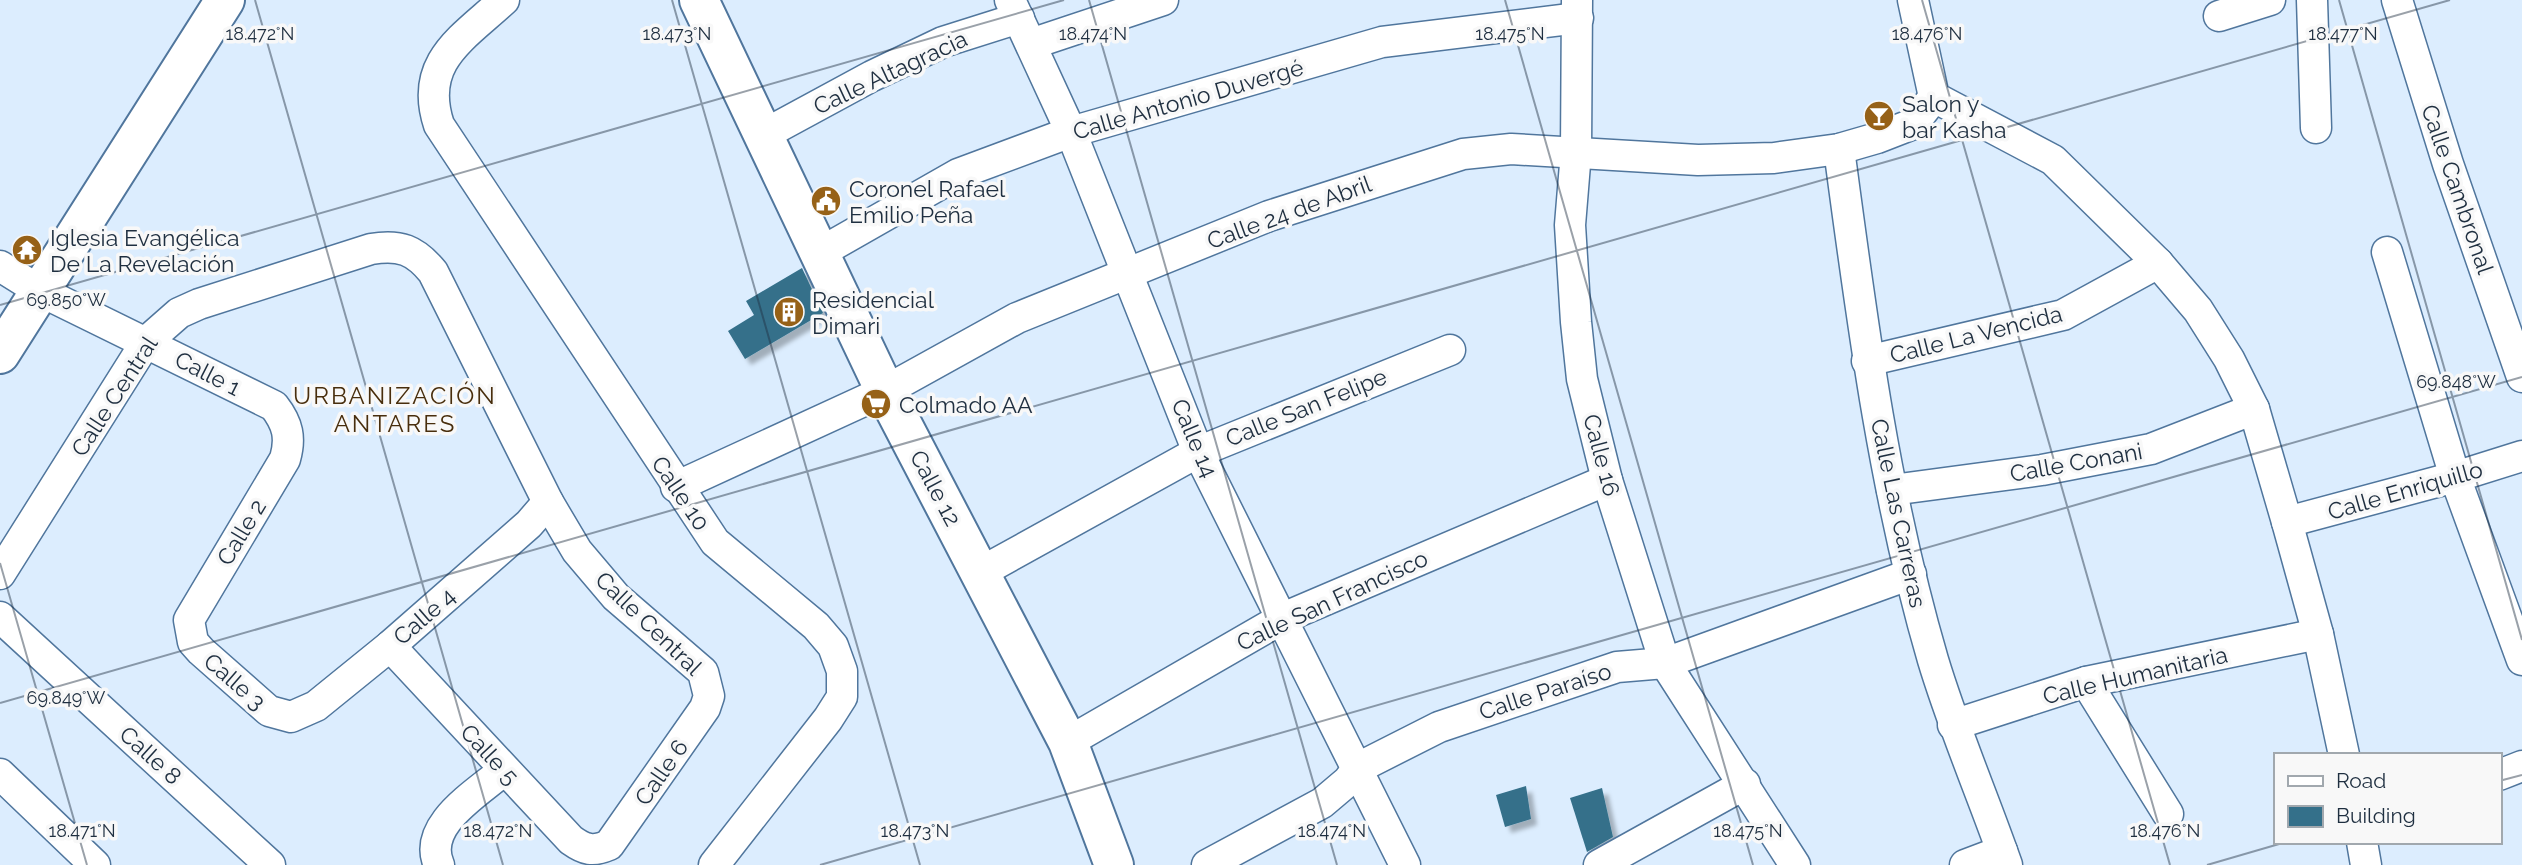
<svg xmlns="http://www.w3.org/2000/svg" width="2522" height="865" viewBox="0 0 2522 865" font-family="Raleway,sans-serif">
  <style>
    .building { fill: #34708a; filter: url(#shadow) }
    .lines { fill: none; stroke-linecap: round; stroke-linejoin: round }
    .minor-casing { stroke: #50769d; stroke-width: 33 }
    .major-casing { stroke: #50769d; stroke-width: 42 }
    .minor { stroke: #fff; stroke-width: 30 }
    .major { stroke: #fff; stroke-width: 38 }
    .ticks { fill: none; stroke: #1f2f40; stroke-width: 2; stroke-opacity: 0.45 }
    .labels { text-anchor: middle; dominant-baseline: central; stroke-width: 7; stroke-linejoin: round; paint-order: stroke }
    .street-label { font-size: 23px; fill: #1f2f40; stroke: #f8f8f8 }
    .poi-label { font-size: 23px; fill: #1f2f40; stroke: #f8f8f8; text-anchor: start }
    .neighbourhood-label { font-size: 24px; letter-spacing: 2px; fill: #482e0d; stroke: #f8f8f8 }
    .ticks-label { font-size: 18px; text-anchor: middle; fill: #1f2f40; stroke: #f8f8f8; stroke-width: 7; stroke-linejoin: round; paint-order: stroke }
  </style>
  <defs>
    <filter id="shadow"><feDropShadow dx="6" dy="6" stdDeviation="2" flood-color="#0004"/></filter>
  </defs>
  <rect width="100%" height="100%" fill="#dcedfe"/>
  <!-- building -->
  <g class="building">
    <polygon points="802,268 823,313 745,359 728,331 754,315 746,301"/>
    <polygon points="1526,786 1531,819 1505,827 1496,795"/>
    <polygon points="1602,788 1613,837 1587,852 1570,798"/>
  </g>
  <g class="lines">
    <!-- minor casing -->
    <g class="minor-casing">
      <g id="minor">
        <path d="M 504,0 C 463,38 418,62 439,125 L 715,542 L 816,626 L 833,646 L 842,671 L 842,697 L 828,719 L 714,865"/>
        <polyline points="1010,0 1071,132 1198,452 1405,865"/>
        <polyline points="1577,0 1576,152 1570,225 1576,322 1582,379 1607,480 1665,663 1795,865"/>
        <polyline points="1913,0 1934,97 2053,160 2158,263 2198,310 2229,359 2254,409 2287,522 2318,634 2344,755"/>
        <polyline points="2312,0 2316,128"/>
        <polyline points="2397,0 2448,164 2522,377"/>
        <polyline points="2219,16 2270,0"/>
        <polyline points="1031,44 1163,0"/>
        <polyline points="765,134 872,76 943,42 1019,18"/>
        <path d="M 1839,149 C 1862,321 1884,493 1933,660 C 1954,730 1983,796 2007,865"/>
        <polyline points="821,252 958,174 1071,132 1382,42 1578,18"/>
        <polyline points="2387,252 2455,477 2522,660"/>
        <path d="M 0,266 L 40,291 L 274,406 C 288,424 291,438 285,459 L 189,620 L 193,642 L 201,651 L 269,711 L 291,717 L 316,706 L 390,646 L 529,524 L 548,502"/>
        <polyline points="1867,361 2063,315 2158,263"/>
        <polyline points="676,487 885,391 1017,318 1269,216 1463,154 1511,149 1698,160 1774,158 1839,149 1877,138 1913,124 1934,97"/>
        <polyline points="1892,490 2042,470 2151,449 2254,409"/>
        <polyline points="2287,522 2455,477 2522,456"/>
        <polyline points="981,572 1198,452 1450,350"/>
        <path d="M 0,574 L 146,342 L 179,313 L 199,304 L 371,249 C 400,244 415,250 433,272 L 548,502 L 577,551 L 616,597 L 703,672 L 709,696 L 705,708 L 609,845 C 593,852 585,850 571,840 L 390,646"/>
        <polyline points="0,617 270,865"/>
        <polyline points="2086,682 2168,814"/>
        <polyline points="1953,725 2086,682 2318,634"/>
        <polyline points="1068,742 1283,618 1607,480"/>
        <polyline points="0,774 95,865"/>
        <polyline points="2499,775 2522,766"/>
        <polyline points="2362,842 2366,865"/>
        <path d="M 439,865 C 421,825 478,793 504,770"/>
        <polyline points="1207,865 1322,803 1348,781 1358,768 1439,727 1617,667 1665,663 1911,574"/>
        <polyline points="1599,865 1745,784"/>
        <polyline points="1965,865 2002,851"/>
      </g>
    </g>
    <!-- major casing -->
    <g class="major-casing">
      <g id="major">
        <polyline points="699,0 885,391 1068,742 1114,865"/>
        <polyline points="0,354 225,0"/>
      </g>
    </g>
    <!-- minor -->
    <use href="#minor" class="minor"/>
    <!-- major -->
    <use href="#major" class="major"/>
  </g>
  <!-- ticks -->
  <path class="ticks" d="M 255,0 L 503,865M 672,0 L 920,865M 1089,0 L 1337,865M 1505,0 L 1753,865M 1922,0 L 2170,865M 2339,0 L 2522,640M 0,305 L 1064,0M 0,563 L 87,865M 0,703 L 2450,0M 2499,781 L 2522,775M 820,865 L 2522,377M 2207,865 L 2286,842"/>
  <!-- icons -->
  <defs>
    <g id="bar-disc" transform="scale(1.575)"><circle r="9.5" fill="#966117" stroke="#f8f8f8"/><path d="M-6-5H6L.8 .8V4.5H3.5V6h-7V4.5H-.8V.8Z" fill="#fff"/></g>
    <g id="civic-disc" transform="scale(1.575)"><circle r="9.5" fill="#966117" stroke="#f8f8f8"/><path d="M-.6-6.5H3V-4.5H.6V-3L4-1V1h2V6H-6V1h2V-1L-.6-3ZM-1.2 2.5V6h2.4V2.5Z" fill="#fff"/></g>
    <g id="temple-disc" transform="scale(1.575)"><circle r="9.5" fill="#966117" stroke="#f8f8f8"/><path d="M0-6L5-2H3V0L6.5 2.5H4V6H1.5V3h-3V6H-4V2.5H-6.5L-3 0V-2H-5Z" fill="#fff"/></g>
    <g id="building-disc" transform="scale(1.575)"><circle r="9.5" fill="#966117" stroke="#f8f8f8"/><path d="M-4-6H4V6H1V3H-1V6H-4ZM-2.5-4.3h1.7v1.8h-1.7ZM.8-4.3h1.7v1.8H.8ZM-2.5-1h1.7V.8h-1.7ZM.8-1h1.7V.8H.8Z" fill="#fff"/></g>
    <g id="supermarket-disc" transform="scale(1.575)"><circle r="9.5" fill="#966117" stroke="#f8f8f8"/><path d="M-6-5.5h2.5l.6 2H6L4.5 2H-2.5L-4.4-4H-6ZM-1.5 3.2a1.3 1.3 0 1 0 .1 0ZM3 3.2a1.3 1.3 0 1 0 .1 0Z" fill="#fff"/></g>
  </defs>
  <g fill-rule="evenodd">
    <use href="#bar-disc" x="1879" y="116"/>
    <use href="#civic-disc" x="826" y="201"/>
    <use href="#temple-disc" x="27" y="250"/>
    <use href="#building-disc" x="789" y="312"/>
    <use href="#supermarket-disc" x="876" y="404"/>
  </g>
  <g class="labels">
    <!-- street labels -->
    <g class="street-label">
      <text transform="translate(890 72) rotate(-25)">Calle Altagracia</text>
      <text transform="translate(1188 99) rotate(-16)">Calle Antonio Duvergé</text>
      <text transform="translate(2458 189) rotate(71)">Calle Cambronal</text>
      <text transform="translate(1289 212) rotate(-20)">Calle 24 de Abril</text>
      <text transform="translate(1976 334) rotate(-14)">Calle La Vencida</text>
      <text transform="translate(208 373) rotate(27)">Calle 1</text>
      <text transform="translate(114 396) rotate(-57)">Calle Central</text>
      <text transform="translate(1306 407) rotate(-22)">Calle San Felipe</text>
      <text transform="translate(1195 438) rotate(67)">Calle 14</text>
      <text transform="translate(1602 455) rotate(75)">Calle 16</text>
      <text transform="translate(2076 462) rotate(-10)">Calle Conani</text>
      <text transform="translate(936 488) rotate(62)">Calle 12</text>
      <text transform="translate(2405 490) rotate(-16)">Calle Enriquillo</text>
      <text transform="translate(681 493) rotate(56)">Calle 10</text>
      <text transform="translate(1899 513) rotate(78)">Calle Las Carreras</text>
      <text transform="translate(241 532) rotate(-59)">Calle 2</text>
      <text transform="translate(1332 600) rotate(-25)">Calle San Francisco</text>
      <text transform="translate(424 616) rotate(-41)">Calle 4</text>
      <text transform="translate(649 623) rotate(44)">Calle Central</text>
      <text transform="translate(2135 675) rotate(-13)">Calle Humanitaria</text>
      <text transform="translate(235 681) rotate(41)">Calle 3</text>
      <text transform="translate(1545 691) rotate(-18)">Calle Paraíso</text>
      <text transform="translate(490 754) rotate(47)">Calle 5</text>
      <text transform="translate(151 755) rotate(42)">Calle 8</text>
      <text transform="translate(661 772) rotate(-55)">Calle 6</text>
    </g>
    <!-- poi labels -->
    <g class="poi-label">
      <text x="1902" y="103">Salon y<tspan x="1902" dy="26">bar Kasha</tspan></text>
      <text x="849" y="188">Coronel Rafael<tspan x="849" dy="26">Emilio Peña</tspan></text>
      <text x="50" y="237">Iglesia Evangélica<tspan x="50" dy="26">De La Revelación</tspan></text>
      <text x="812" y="299">Residencial<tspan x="812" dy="26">Dimari</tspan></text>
      <text x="899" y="404">Colmado AA</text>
    </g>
    <!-- neighbourhood labels -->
    <g class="neighbourhood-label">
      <text x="395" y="395">URBANIZACIÓN<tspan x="395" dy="28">ANTARES</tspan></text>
    </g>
  </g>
  <g class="ticks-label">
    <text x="260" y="40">18.472°N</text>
    <text x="677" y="40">18.473°N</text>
    <text x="1093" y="40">18.474°N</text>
    <text x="1510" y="40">18.475°N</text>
    <text x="1927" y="40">18.476°N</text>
    <text x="2343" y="40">18.477°N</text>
    <text x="66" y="306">69.850°W</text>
    <text x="2456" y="388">69.848°W</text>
    <text x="66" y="704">69.849°W</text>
    <text x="82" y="837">18.471°N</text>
    <text x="498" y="837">18.472°N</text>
    <text x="915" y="837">18.473°N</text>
    <text x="1332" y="837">18.474°N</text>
    <text x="1748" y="837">18.475°N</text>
    <text x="2165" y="837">18.476°N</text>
  </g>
  <!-- legend -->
  <rect x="2274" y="753" width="228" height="91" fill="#f8f8f8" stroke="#a1a8ae" stroke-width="2"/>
  <rect x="2288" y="776" width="35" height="10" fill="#ffffff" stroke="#a1a8ae" stroke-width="2"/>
  <text x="2336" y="788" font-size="21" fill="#1f2f40">Road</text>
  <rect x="2288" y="806" width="35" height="21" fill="#34708a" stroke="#a1a8ae" stroke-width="2"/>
  <text x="2336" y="823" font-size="21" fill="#1f2f40">Building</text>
</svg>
